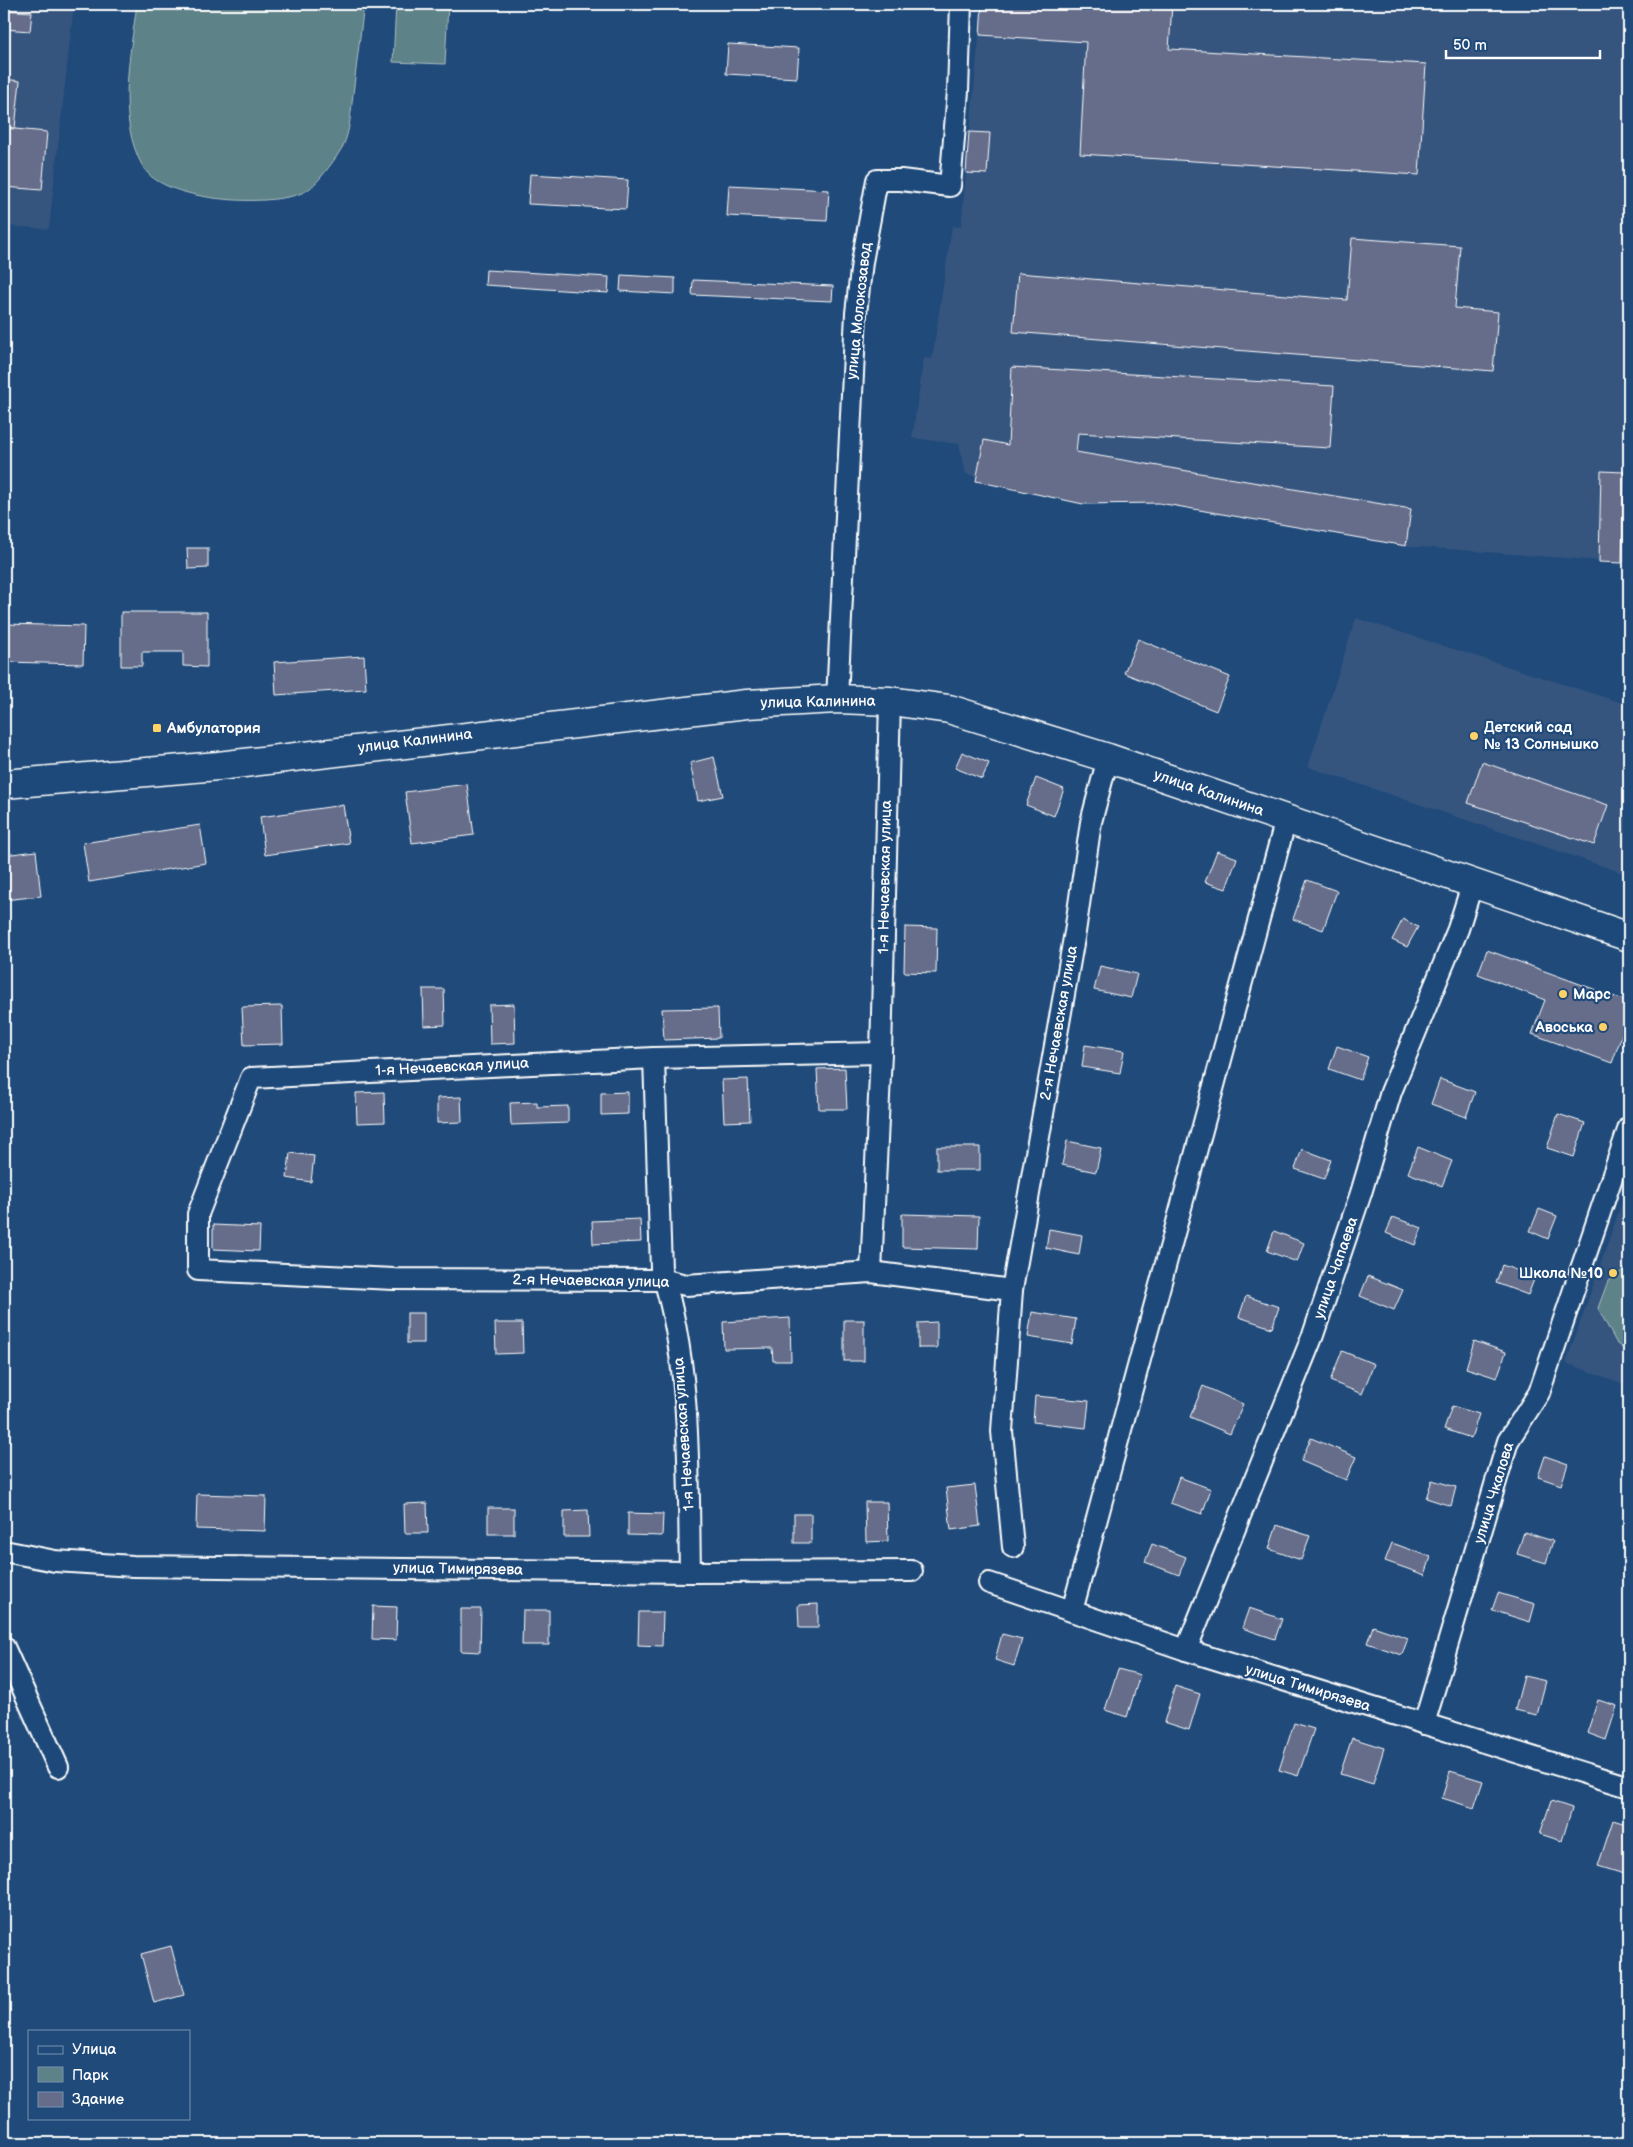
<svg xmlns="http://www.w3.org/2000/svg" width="1633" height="2147" viewBox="0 0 1633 2147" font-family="'Balsamiq Sans',sans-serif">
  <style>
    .built { fill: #34547f }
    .green { fill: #5d8287; stroke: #aec0c3 }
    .building { fill: #656d8a; stroke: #fff }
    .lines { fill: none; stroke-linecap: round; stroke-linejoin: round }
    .street-casing { stroke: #fff; stroke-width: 24 }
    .secondary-casing { stroke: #fff; stroke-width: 31 }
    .street { stroke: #1f4a7a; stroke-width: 20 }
    .secondary { stroke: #1f4a7a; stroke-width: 28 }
    .poi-dot { fill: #ffd166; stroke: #1f4a7a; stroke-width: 2 }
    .labels { text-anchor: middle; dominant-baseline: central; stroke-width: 4.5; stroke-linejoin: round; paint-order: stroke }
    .street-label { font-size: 15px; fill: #fff; stroke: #1f4a7a }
    .poi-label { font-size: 15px; font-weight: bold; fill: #fff; stroke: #1f4a7a; text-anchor: start }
  </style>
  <rect width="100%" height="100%" fill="#1f4a7a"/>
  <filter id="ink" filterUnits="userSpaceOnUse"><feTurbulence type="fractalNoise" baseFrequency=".02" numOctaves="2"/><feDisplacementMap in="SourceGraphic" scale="10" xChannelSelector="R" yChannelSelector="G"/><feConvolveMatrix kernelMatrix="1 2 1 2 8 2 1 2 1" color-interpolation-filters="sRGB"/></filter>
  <g filter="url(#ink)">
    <!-- built -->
    <g class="built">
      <polygon points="4,4 74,4 49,229 4,226"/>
      <polygon points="982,4 1629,4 1629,563 1406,546 1159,503 1083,504 976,481 977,477 966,474 959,444 912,438 924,358 932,359 952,226 961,227"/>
      <polygon points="1356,618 1629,705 1629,875 1308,767"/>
      <polygon points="1629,1182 1629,1386 1566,1363"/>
    </g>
    <!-- green -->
    <g class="green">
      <path d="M 137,4 L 364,4 C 360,34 357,64 353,94 C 351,110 350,132 343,146 C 337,157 316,187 304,192 C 271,208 163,202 143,167 C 116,119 130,56 137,4 Z"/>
      <polygon points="396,4 448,4 445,64 393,62"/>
      <polygon points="1629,1266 1629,1353 1617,1344 1598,1308 1608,1281"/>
    </g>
    <!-- building -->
    <g class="building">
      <polygon points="982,4 1172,4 1169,49 1426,64 1419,175 1080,154 1086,42 980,35"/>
      <polygon points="4,10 32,12 30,31 4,29"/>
      <polygon points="728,44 799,48 797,78 726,74"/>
      <polygon points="4,79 20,81 15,128 4,127"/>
      <polygon points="4,128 47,132 42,190 4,187"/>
      <polygon points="969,132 990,133 987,174 966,173"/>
      <polygon points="530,174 628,180 626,209 528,204"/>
      <polygon points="729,185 829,190 827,221 727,216"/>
      <polygon points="1352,238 1460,246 1455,308 1498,312 1493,371 1013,332 1018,273 1347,300"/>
      <polygon points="486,270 609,277 608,293 485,285"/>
      <polygon points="621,275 675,278 675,294 620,291"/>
      <polygon points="693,280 833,286 832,301 692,295"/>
      <polygon points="1012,367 1334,386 1330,448 1078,433 1076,452 1411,509 1406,546 1159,503 1083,504 976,481 984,440 1008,445"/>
      <polygon points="1601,471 1624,472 1622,563 1599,562"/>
      <polygon points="187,548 208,548 208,568 188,569"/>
      <polygon points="121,612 207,612 207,667 183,666 183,652 142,652 142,666 121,666"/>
      <polygon points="4,624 84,626 83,664 4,662"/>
      <polygon points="1138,639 1230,677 1216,711 1124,673"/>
      <polygon points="364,656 366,689 276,695 274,662"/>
      <polygon points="962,752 989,763 982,779 955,768"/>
      <polygon points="714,757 723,796 698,801 690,763"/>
      <polygon points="1482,762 1608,805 1594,845 1468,803"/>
      <polygon points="1036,778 1064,789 1054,816 1026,805"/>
      <polygon points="467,784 474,835 412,843 405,792"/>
      <polygon points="343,805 349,843 265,855 260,817"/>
      <polygon points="200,825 206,863 89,882 83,843"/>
      <polygon points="36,851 41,896 4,900 4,855"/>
      <polygon points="1217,851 1237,858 1226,889 1205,882"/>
      <polygon points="1307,880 1337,891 1323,930 1293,919"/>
      <polygon points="1403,919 1418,927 1407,947 1392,940"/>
      <polygon points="905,927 937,928 936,973 904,972"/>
      <polygon points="1487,950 1629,1002 1629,1015 1612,1063 1532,1034 1545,1000 1478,974"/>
      <polygon points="1100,966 1137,974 1131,998 1094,990"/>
      <polygon points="423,989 444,989 445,1025 424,1026"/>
      <polygon points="514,1004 515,1043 490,1044 489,1005"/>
      <polygon points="282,1006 283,1044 244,1045 242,1007"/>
      <polygon points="718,1008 719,1038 664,1040 662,1009"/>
      <polygon points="1085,1045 1124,1051 1120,1073 1082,1067"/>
      <polygon points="1337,1046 1368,1057 1360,1080 1329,1069"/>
      <polygon points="845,1068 847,1109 819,1109 817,1069"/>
      <polygon points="748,1079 750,1121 724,1122 722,1080"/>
      <polygon points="1440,1079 1475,1092 1466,1117 1431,1104"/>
      <polygon points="384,1092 385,1122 357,1123 356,1093"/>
      <polygon points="628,1092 628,1114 601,1115 601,1093"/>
      <polygon points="461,1097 462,1122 437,1123 437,1098"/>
      <polygon points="537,1102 537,1107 568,1106 568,1123 511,1125 510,1103"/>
      <polygon points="1558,1114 1585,1123 1574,1157 1547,1148"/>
      <polygon points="1067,1141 1101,1148 1096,1172 1062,1165"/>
      <rect x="937" y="1147" width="43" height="23"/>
      <polygon points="1418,1147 1452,1161 1442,1186 1408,1173"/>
      <polygon points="1302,1149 1331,1160 1324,1179 1295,1169"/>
      <polygon points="290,1153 314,1156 311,1182 287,1178"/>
      <polygon points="1539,1209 1557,1216 1548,1239 1530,1231"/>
      <polygon points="902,1214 979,1216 978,1249 902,1247"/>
      <polygon points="1393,1217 1422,1228 1415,1245 1386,1233"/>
      <polygon points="640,1219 641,1242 593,1244 592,1221"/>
      <polygon points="213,1225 260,1227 259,1251 213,1249"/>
      <polygon points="1049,1229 1082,1235 1079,1255 1046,1248"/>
      <polygon points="1274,1231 1304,1243 1297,1262 1267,1251"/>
      <polygon points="1502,1265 1535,1277 1528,1295 1496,1283"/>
      <polygon points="1368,1276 1403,1290 1394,1310 1360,1296"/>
      <polygon points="1246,1296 1279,1307 1272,1328 1239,1317"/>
      <polygon points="1032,1312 1076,1319 1072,1344 1028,1337"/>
      <rect x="407" y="1313" width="17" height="30"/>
      <polygon points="790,1318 791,1361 773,1361 772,1348 724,1349 723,1322"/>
      <rect x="844" y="1320" width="20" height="41"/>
      <polygon points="937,1322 937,1348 918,1348 918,1323"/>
      <polygon points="495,1323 522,1323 523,1353 496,1354"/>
      <polygon points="1474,1341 1506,1352 1497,1378 1466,1368"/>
      <polygon points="1342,1351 1374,1364 1362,1394 1330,1381"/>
      <polygon points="1203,1386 1243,1404 1230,1434 1190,1417"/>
      <polygon points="1035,1396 1089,1401 1086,1428 1033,1422"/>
      <polygon points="1452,1406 1479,1414 1471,1438 1444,1429"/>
      <polygon points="1311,1438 1356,1457 1346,1480 1301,1461"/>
      <polygon points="1545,1456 1568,1464 1561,1485 1538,1477"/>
      <polygon points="1179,1477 1211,1489 1202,1514 1170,1503"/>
      <polygon points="1432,1480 1456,1487 1451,1506 1426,1498"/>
      <polygon points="975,1485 980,1526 951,1530 946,1488"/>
      <polygon points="197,1494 266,1496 265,1531 196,1529"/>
      <polygon points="865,1502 887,1502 888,1541 866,1542"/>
      <polygon points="427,1503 428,1533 405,1533 404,1504"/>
      <rect x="488" y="1508" width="26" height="26"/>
      <polygon points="588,1510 589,1537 564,1537 564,1511"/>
      <polygon points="628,1513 663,1514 662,1536 628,1535"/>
      <rect x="794" y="1514" width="17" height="29"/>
      <polygon points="1277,1525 1310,1536 1301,1560 1269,1549"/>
      <polygon points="1524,1532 1553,1541 1546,1563 1517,1554"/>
      <polygon points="1392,1543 1431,1557 1425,1575 1385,1561"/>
      <polygon points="1152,1544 1186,1557 1179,1575 1145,1562"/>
      <polygon points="1498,1593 1535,1604 1530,1622 1492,1610"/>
      <polygon points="818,1604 818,1628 799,1628 798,1605"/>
      <polygon points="373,1606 397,1607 396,1640 372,1639"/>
      <polygon points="1249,1608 1282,1619 1275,1639 1242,1628"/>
      <polygon points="461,1609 481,1609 480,1652 461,1651"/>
      <polygon points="523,1610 549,1610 549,1645 522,1645"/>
      <polygon points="639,1612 663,1612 662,1646 638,1645"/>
      <polygon points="1373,1626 1408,1638 1402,1655 1367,1643"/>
      <polygon points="1002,1634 1022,1639 1014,1666 995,1660"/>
      <polygon points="1118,1669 1140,1675 1127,1717 1105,1710"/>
      <polygon points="1524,1676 1546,1681 1537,1715 1515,1710"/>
      <polygon points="1175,1686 1200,1694 1189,1730 1164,1722"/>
      <polygon points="1598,1700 1617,1706 1606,1740 1587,1733"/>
      <polygon points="1294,1723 1314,1729 1298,1776 1279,1770"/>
      <polygon points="1352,1738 1384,1748 1373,1784 1340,1774"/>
      <polygon points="1450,1771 1483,1781 1474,1808 1442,1798"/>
      <polygon points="1551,1801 1572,1808 1562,1841 1540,1834"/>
      <polygon points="1613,1820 1629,1825 1629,1858 1624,1874 1598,1866"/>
      <polygon points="171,1946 184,1995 154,2003 141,1954"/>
    </g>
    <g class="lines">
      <!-- street casing -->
      <g class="street-casing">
        <g id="street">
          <polyline points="837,699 856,313 862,262 877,180 901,180 950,186 958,91 961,4"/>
          <polyline points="881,1053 654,1058 251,1078 198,1214 198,1270 394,1279 665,1280 686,1285 871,1272 1012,1290"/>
          <path d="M 654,1058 L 661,1269 C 692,1366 688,1471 690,1572"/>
          <polyline points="871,1272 881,1053 890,701"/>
          <polyline points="1013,1547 1002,1431 1012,1290 1075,932 1091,822 1108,758"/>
          <polyline points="4,1551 55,1561 133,1566 690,1572 912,1571"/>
          <polyline points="989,1583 1186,1650 1629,1787"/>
          <polyline points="1072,1611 1286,819"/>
          <polyline points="4,1647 58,1767"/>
          <polyline points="1186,1650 1313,1335 1361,1193 1391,1092 1458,929 1473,882"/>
          <polyline points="1424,1724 1508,1441 1539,1393 1629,1127"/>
        </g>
      </g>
      <!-- secondary casing -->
      <g class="secondary-casing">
        <polyline id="secondary" points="4,784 218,766 747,704 837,699 890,701 949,709 1108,758 1629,937"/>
      </g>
      <!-- street -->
      <use href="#street" class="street"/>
      <!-- secondary -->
      <use href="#secondary" class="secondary"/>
    </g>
  </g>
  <!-- markers -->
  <g class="poi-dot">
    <rect x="152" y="723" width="10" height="10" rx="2.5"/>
    <circle cx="1474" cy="736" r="5"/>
    <circle cx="1563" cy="994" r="5"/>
    <circle cx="1603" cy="1027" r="5"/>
    <circle cx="1613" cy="1273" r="5"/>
  </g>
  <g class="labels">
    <!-- street labels -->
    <g class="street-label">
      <text transform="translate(859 311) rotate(-84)">улица Молокозавод</text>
      <text transform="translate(818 702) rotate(-1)">улица Калинина</text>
      <text transform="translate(415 741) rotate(-7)">улица Калинина</text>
      <text transform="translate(1209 793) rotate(19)">улица Калинина</text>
      <text transform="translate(885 877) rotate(-89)">1-я Нечаевская улица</text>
      <text transform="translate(1059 1023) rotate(-80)">2-я Нечаевская улица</text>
      <text transform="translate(452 1067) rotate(-3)">1-я Нечаевская улица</text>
      <text transform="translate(1336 1268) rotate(-71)">улица Чапаева</text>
      <text transform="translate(591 1281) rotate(1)">2-я Нечаевская улица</text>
      <text transform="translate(684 1434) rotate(-94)">1-я Нечаевская улица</text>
      <text transform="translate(1494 1493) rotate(-73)">улица Чкалова</text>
      <text transform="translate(458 1569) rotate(1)">улица Тимирязева</text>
      <text transform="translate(1308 1688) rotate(17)">улица Тимирязева</text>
    </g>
    <!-- poi labels -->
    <g class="poi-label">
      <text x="1484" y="727">Детский сад<tspan x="1484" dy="17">№ 13 Солнышко</tspan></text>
      <text x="167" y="728">Амбулатория</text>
      <text x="1573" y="994">Марс</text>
      <text x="1593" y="1027" text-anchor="end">Авоська</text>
      <text x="1603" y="1273" text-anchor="end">Школа №10</text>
    </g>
  </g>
  <!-- margin -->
  <rect width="1633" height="2147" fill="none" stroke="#1f4a7a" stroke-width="20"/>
  <rect x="10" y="10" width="1613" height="2127" fill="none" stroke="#fff" stroke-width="2" filter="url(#ink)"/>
  <!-- legend -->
  <rect x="28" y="2030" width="162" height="90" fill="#1f4a7a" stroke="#7992af"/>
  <rect x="38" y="2046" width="25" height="8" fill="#1f4a7a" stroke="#7992af"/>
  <text x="72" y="2054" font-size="15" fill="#ffffff">Улица</text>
  <rect x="38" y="2067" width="25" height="15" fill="#5d8287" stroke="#7992af"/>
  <text x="72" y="2080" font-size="15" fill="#ffffff">Парк</text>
  <rect x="38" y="2092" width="25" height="15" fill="#656d8a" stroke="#7992af"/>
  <text x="72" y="2104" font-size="15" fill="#ffffff">Здание</text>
  <!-- scale -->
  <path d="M1446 50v8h154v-8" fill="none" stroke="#ffffff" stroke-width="2.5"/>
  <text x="1453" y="50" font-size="15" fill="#ffffff" stroke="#1f4a7a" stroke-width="4" paint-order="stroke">50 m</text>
</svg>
